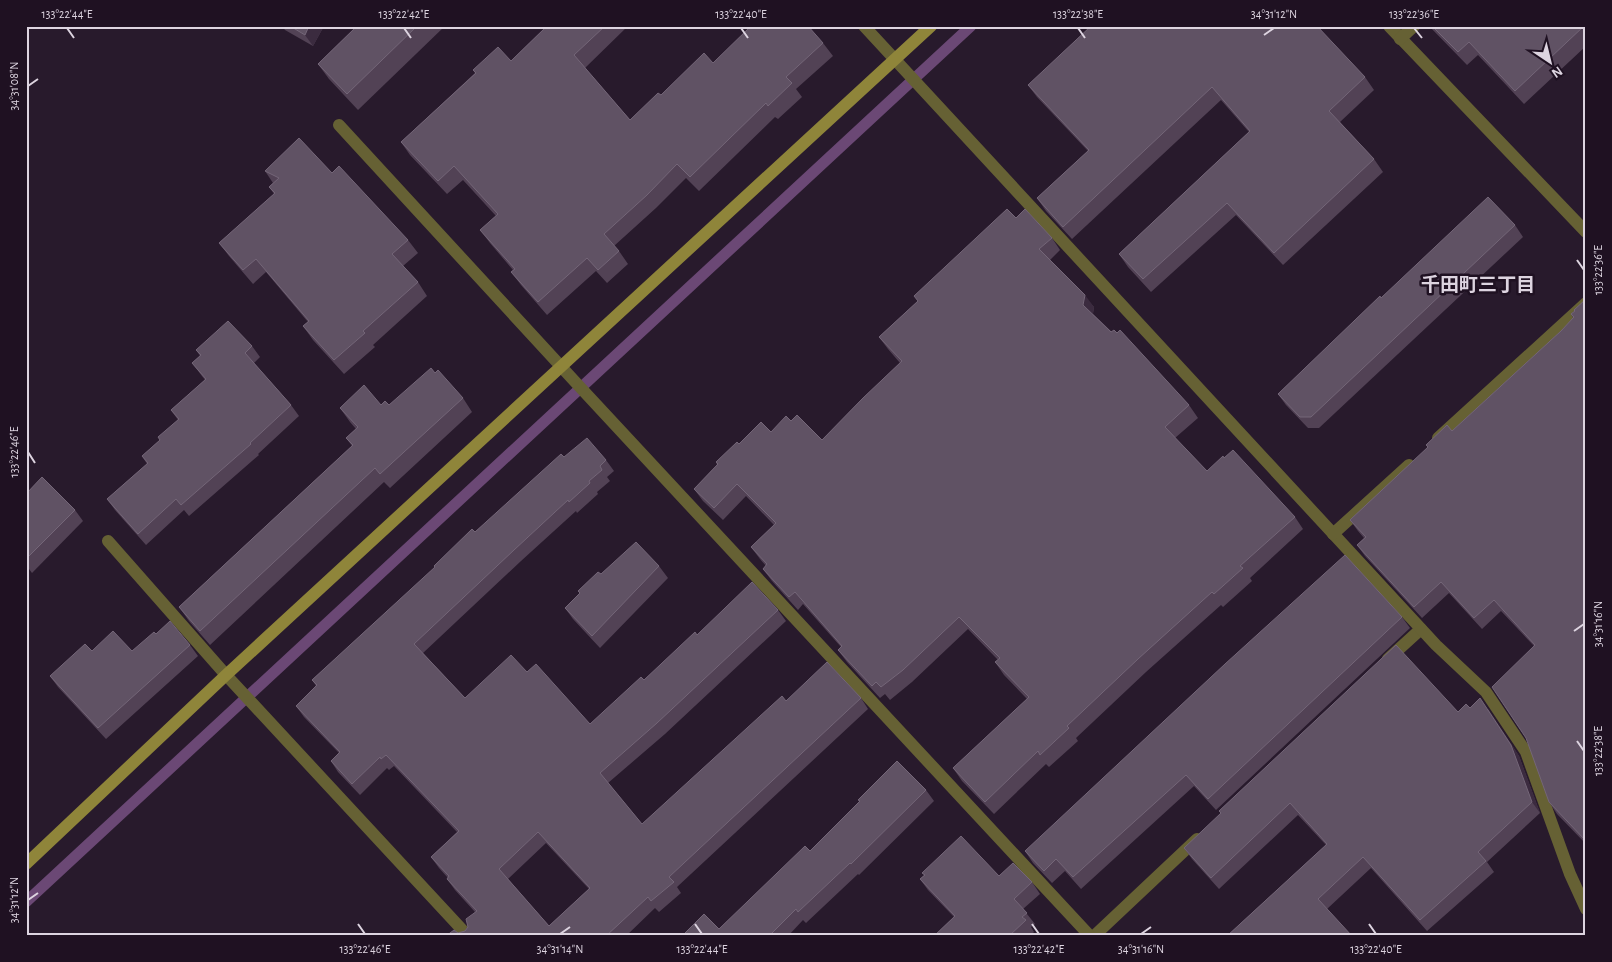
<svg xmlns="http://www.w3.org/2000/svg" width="1612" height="962" viewBox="0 0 1612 962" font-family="'Alegreya Sans','Noto Sans JP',sans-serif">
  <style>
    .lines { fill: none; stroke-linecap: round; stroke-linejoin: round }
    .stream { stroke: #6b4875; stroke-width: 11 }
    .lane { stroke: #666134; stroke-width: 12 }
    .street { stroke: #666134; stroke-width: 12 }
    .secondary { stroke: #8f853a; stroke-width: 12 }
    .wall { fill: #524255; fill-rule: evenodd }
    .shaded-wall { fill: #3b2b3f }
    .building { fill: #605264; stroke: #746678; fill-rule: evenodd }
    .ticks { fill: none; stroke: #ddd4e0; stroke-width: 2 }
    .labels { text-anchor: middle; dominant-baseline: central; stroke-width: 5; stroke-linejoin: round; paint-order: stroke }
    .neighbourhood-label { font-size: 19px; font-weight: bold; fill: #ddd4e0; stroke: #1f1122 }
    .neatline { fill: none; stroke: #ddd4e0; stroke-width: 2 }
    .ticks-label { font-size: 12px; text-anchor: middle; fill: #ddd4e0 }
  </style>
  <rect width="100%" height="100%" fill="#281a2c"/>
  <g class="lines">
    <!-- stream -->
    <polyline class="stream" points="26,902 971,26"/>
    <!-- lane -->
    <g class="lane">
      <polyline points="1388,659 1421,629"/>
      <polyline points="1094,936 1197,839"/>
    </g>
    <!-- street -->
    <g class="street">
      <polyline points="864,26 1436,645 1486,692 1526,752 1570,874 1586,909"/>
      <polyline points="1389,26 1586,232"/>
      <polyline points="1400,39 1414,26"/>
      <polyline points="339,125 579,386 1090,936"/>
      <polyline points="1438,438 1586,303"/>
      <polyline points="1333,534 1409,465"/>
      <polyline points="108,541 226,675 468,936"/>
    </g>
    <!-- secondary -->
    <polyline class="secondary" points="26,864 226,675 931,26"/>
  </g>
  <!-- wall -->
  <g class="wall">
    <polygon points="282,26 324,26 313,46 285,30"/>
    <polygon points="357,26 445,26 358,110 329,79 318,64"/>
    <polygon points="547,26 628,26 585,68 630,120 661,95 713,63 823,43 833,56 796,89 802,97 778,119 775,117 699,191 686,178 656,208 614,246 619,251 628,264 607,283 596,271 547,315 521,285 511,272 513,270 490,243 480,230 496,216 463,180 447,194 410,155 401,142 475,73 473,70 511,61"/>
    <polygon points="1429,26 1586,26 1586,46 1524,104 1478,55 1467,65"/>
    <polygon points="1365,77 1374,90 1340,122 1374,159 1383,172 1283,265 1236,215 1151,292 1128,267 1119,254 1249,132 1221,100 1072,239 1046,211 1037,198 1088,151 1037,97 1028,85"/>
    <polygon points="265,171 332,173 408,240 418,253 403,266 418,282 427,296 373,345 375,347 344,374 313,340 303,326 308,322 266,272 253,284 229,256 219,243 274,194 269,187 273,183"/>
    <polygon points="1016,218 1052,238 1060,250 1050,260 1094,307 1093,314 1189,405 1198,418 1175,438 1207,471 1295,517 1303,529 1250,578 1252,581 1223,607 1221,605 1146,672 1076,738 1078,741 1049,767 1046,764 994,814 962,781 953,768 1027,699 1004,675 995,662 998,660 968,629 912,682 890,700 885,694 880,698 847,662 838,650 841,647 803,604 798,610 772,581 763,569 766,566 760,559 751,547 774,525 746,496 723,520 703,501 694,489 717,465 716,462 739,444 771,432 791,421 822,440 900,363 888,349 879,337 918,301 914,296"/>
    <polygon points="1515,225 1523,237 1319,428 1308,428 1286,405 1278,394 1381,298"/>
    <polygon points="1586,299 1586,844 1557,814 1549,802 1534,646 1501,611 1482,629 1449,593 1422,618 1365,556 1357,545 1364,538 1358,531 1350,520 1452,431 1561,331 1573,318 1571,314"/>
    <polygon points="252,346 260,357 254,363 291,405 299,416 258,454 259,455 189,516 184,510 146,545 115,510 107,499 147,464 142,456 160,440 178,420 171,410 205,380 192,363 200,356 196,350"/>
    <polygon points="435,373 463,398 472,412 390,488 384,482 210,645 189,621 179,607 352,446 346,438 356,429 350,422 340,408 389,405"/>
    <path d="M 564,457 L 606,460 L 614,471 L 607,477 L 610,481 L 597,492 L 598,494 L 577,513 L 576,511 L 521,561 L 423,653 L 465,698 L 527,672 L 590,724 L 644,680 L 697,635 L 778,610 L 786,621 L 665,734 L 608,783 L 642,824 L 786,701 L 861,698 L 868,709 L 677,887 L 681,893 L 659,912 L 655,908 L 626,936 L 446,936 L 465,931 L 475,912 L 455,890 L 447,879 L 448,878 L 439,868 L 431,857 L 457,832 L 394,766 L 389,770 L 387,768 L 360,795 L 338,772 L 331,761 L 339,753 L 304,717 L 296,706 L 316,686 L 312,680 L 475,532 ZM 546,843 L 589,889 L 549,926 L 508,879 Z"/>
    <polygon points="26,494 75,510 83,521 32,573 26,565"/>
    <polygon points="659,566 668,578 600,648 573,619 565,608 580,593 578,591 601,574"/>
    <polygon points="1402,617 1410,628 1216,810 1194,786 1081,889 1065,871 1052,883 1033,863 1025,851"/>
    <polygon points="156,634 190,645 198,656 106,739 58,687 50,676 92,651 132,651"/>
    <polygon points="1470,708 1488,709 1519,756 1540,813 1487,862 1494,872 1427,931 1371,868 1327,909 1227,936 1326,845 1298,815 1219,889 1192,859 1184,848 1458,712"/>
    <polygon points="926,790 934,801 859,875 858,874 806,923 803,920 788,936 684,936 719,929 810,851"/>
    <polygon points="922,873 999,876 1032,882 1040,894 1023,909 1035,924 1031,927 1034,932 1030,936 934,936 954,917 928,890 920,879 924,875"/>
  </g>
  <!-- shaded-wall -->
  <g class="shaded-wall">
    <polygon points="309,26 324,26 313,46 305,35"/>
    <polygon points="1085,295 1094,307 1092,318 1083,305"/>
    <polygon points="1488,709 1519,756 1540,813 1532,802"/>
  </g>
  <!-- building -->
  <g class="building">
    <polygon points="290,26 309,26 305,35"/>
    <polygon points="357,26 417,26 347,94 318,64"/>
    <polygon points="547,26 605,26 574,55 630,120 658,93 661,95 704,53 713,63 751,26 808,26 823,43 786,77 792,83 768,106 766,103 690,177 677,164 647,195 604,234 619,251 598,270 587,258 538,302 511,272 515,269 480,230 498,214 454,166 438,181 401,142 476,73 473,70 498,47 511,61"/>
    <polygon points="1091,26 1317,26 1365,77 1329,111 1374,159 1274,253 1227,203 1143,279 1119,254 1250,131 1212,87 1063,227 1037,198 1089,150 1028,85"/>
    <polygon points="1432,26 1584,26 1515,91 1469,42 1458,52"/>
    <polygon points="299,138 332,173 339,166 408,240 392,254 418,282 363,331 365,333 334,360 303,326 309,321 256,259 243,270 219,243 275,193 269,187 279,178 265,171"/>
    <polygon points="1488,197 1515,225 1311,417 1300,417 1278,394 1380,296 1381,298"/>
    <polygon points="1007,209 1016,218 1025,209 1052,238 1039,249 1085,295 1083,305 1111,332 1114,330 1117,333 1120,330 1189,405 1165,427 1207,471 1223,456 1224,458 1233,450 1295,517 1240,566 1243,568 1214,594 1212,592 1138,659 1067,726 1069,728 1040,755 1038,751 985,802 953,768 1029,697 995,662 1000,658 959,617 903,670 881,687 876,682 872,686 838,650 842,646 795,592 789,597 763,569 767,564 751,547 776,523 737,484 714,508 694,489 718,464 716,462 737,442 739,444 761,422 771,432 786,416 791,421 797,415 822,440 863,398 902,361 879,337 918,301 914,296"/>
    <polygon points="1586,299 1586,841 1549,802 1526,738 1492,687 1535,645 1494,600 1474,618 1441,582 1414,607 1357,545 1366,537 1350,520 1428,447 1426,445 1447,425 1452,431 1561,331 1574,317 1571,314 1575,311 1574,310"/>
    <polygon points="228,321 252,346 245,353 291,405 250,443 251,444 181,505 176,499 138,534 107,499 148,463 142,456 160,440 158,437 179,419 171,410 206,379 192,363 201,355 196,350"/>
    <polygon points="431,368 435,373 438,370 463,398 380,474 375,468 200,631 179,607 353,445 346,438 358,427 340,408 364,385 381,405 385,401 389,405"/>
    <path d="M 587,438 L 606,460 L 600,466 L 602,470 L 589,481 L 590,483 L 569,502 L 568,500 L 514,550 L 414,644 L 465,698 L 511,655 L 527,672 L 536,664 L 590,724 L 641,677 L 644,680 L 695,632 L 697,635 L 752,582 L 778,610 L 657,723 L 600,773 L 642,824 L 782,696 L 786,701 L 827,662 L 861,698 L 669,877 L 674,882 L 651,901 L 648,897 L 606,936 L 446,936 L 454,930 L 458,933 L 465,931 L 468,927 L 466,919 L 477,911 L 447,879 L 449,876 L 431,857 L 459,831 L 386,755 L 381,759 L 380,757 L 352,784 L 331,761 L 340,752 L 296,706 L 317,685 L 312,680 L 435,567 L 434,566 L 472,529 L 475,532 L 561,454 L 564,457 ZM 538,832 L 590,888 L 549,926 L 499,869 Z"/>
    <polygon points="42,477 75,510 26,559 26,494"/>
    <polygon points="636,542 659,566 592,636 565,608 580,593 578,591 598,572 601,574"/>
    <polygon points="1345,555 1402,617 1208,799 1186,775 1073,877 1056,859 1044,871 1025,851 1225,664"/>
    <polygon points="170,621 190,645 98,728 50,676 85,644 92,651 113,631 132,651 154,632 156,634"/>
    <polygon points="1396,645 1458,712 1466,704 1470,708 1480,698 1511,745 1532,802 1478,852 1486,861 1420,920 1363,857 1318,899 1352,936 1227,936 1327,844 1290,803 1211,878 1184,848 1221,813 1219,811"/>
    <polygon points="897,761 926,790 851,864 850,863 798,912 796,909 769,936 684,936 683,935 704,914 719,929 805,846 810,851 860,801 858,800"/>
    <polygon points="961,836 999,876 1013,863 1032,882 1014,899 1027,913 1022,917 1026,920 1009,936 934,936 955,916 920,879 925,875 922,873"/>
  </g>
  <!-- ticks -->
  <path class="ticks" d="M 67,28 L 74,38M 404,28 L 411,38M 741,28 L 748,38M 1078,28 L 1085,38M 1414,28 L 1422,38M 1264,35 L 1274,28M 28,86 L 38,79M 1577,260 L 1584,270M 28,452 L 35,463M 1574,631 L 1584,624M 1577,741 L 1584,751M 28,900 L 38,893M 358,924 L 365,934M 695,924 L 702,934M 1032,924 L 1039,934M 1369,924 L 1376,934M 560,934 L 570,927M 1141,934 L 1151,927"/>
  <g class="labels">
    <!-- neighbourhood labels -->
    <g class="neighbourhood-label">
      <text x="1478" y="285">千田町三丁目</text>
    </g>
  </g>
  <!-- border -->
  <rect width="1612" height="962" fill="none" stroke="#1f1122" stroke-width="55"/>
  <!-- north arrow -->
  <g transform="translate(1550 62) rotate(145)" stroke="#1f1122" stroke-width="4" paint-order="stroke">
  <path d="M0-4L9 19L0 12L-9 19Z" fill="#ddd4e0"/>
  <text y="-8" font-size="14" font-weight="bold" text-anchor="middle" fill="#ddd4e0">N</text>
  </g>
  <rect x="28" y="28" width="1556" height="906" class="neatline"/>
  <g class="ticks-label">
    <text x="67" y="18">133°22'44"E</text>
    <text x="404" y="18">133°22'42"E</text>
    <text x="741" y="18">133°22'40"E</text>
    <text x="1078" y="18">133°22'38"E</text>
    <text x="1274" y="18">34°31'12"N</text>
    <text x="1414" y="18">133°22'36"E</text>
    <text transform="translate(14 86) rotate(-90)" y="4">34°31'08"N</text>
    <text transform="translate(1598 270) rotate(-90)" y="4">133°22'36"E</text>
    <text transform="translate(14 452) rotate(-90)" y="4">133°22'46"E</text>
    <text transform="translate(1598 624) rotate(-90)" y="4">34°31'16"N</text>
    <text transform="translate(1598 751) rotate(-90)" y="4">133°22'38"E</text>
    <text transform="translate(14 900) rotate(-90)" y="4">34°31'12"N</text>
    <text x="365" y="953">133°22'46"E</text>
    <text x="560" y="953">34°31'14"N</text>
    <text x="702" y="953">133°22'44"E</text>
    <text x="1039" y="953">133°22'42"E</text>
    <text x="1141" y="953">34°31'16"N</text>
    <text x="1376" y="953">133°22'40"E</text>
  </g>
</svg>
